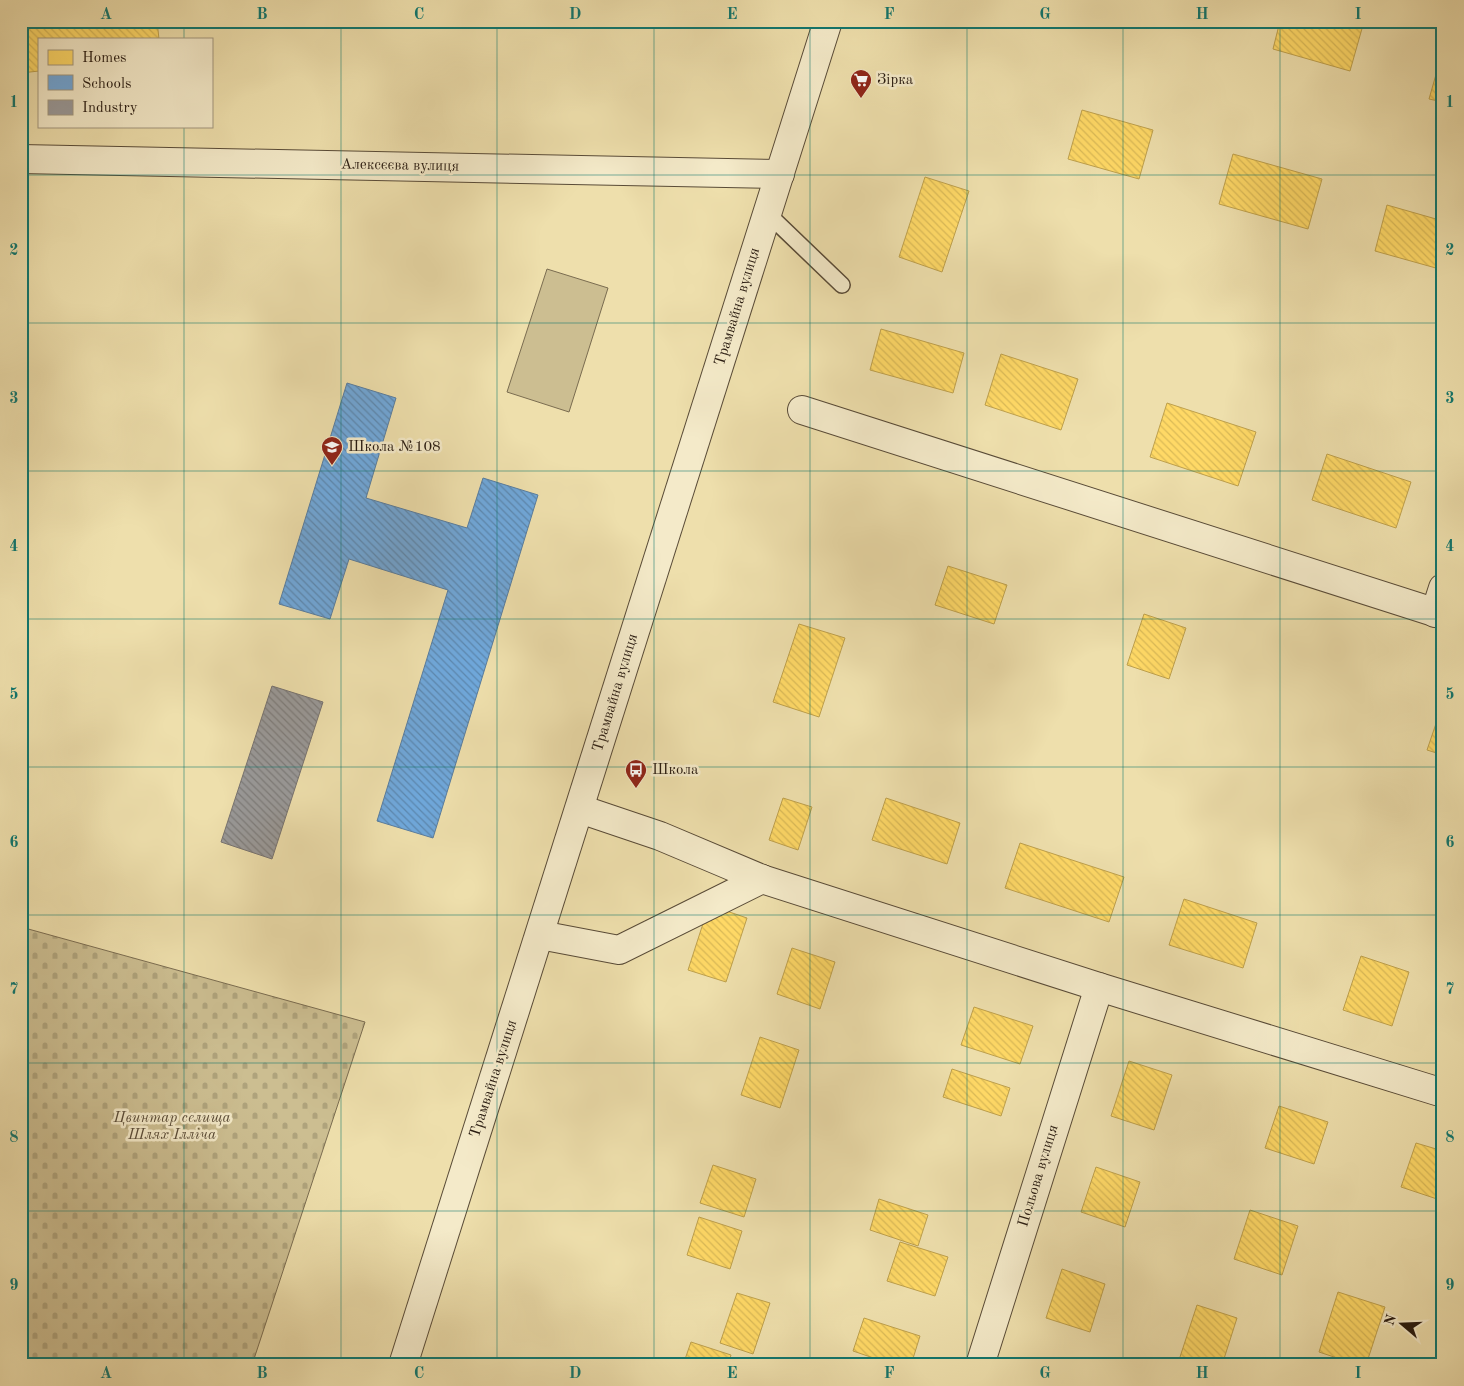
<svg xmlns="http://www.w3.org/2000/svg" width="1464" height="1386" viewBox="0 0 1464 1386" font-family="'Old Standard TT',serif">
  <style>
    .grass { fill: #ccbe91; stroke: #7a6c50 }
    .cemetery { fill: url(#cemetery-stones); stroke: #7a6c50 }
    .homes { fill: url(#homes-back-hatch); stroke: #bea04c }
    .schools { fill: url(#schools-back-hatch); stroke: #597d9f }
    .industry { fill: url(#industry-back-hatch); stroke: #777370 }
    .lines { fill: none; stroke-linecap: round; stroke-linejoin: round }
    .service-casing { stroke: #594b37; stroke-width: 18 }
    .minor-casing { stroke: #594b37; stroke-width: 30 }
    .tertiary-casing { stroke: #594b37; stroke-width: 30 }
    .service { stroke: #f4eac9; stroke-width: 15 }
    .minor { stroke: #f4eac9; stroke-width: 28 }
    .tertiary { stroke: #f4eac9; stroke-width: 28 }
    .grid { fill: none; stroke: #0f766e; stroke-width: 1; stroke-opacity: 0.55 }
    .labels { text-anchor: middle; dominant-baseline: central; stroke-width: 5; stroke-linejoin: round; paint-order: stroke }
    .poi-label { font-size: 15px; fill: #271a10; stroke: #f4eac9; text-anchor: start }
    .street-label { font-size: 15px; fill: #271a10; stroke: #f4eac9 }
    .park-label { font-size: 15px; font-style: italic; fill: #594b37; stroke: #f4eac9 }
    .neatline { fill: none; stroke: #0f766e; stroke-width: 2 }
    .grid-label { font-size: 16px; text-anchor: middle; font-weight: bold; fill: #0f766e }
  </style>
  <defs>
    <pattern id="cemetery-stones" width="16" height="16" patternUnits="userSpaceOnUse" patternTransform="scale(1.25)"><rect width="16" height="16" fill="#ccbe91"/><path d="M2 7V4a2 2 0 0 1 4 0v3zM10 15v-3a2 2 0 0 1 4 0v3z" fill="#afa37c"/></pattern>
    <pattern id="homes-back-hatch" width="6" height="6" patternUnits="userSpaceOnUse" patternTransform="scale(1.25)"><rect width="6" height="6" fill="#ffd966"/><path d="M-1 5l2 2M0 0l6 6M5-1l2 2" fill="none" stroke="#dbba57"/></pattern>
    <pattern id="schools-back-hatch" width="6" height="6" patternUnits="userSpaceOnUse" patternTransform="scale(1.25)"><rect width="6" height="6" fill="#6fa8dc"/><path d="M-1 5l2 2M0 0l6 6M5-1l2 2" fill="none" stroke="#5b88b1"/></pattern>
    <pattern id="industry-back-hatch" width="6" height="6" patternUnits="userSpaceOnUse" patternTransform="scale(1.25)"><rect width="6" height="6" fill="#999"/><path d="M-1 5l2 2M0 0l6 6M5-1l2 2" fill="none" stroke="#7d7c7b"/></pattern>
  </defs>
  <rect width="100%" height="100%" fill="#eedfac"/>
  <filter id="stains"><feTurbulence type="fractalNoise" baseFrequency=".004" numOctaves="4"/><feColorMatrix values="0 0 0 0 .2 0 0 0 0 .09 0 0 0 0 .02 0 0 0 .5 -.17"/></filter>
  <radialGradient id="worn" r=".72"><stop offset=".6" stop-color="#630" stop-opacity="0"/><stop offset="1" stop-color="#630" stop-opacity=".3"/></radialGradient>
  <!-- grass -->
  <polygon class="grass" points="547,269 608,288 569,412 507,392"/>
  <!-- cemetery -->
  <polygon class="cemetery" points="21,927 365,1022 252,1365 21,1365"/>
  <!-- homes -->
  <g class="homes">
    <polygon points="157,21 159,39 39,39 39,71 21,73 21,22"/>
    <polygon points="1158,21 1183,21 1181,28"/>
    <polygon points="1280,21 1349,21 1363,25 1350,71 1273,49"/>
    <polygon points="1443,50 1443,102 1429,99"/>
    <polygon points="1082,110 1153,130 1139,179 1068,159"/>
    <polygon points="1233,154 1322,179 1308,229 1219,204"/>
    <polygon points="925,177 969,191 942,272 899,257"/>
    <polygon points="1387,205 1443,221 1443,270 1375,251"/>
    <polygon points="881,329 964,353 953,393 870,370"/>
    <polygon points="1001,354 1078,379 1061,430 985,405"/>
    <polygon points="1167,403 1256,432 1238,486 1150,457"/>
    <polygon points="1327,454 1411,482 1396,528 1312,500"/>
    <polygon points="948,566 1007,585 994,624 935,605"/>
    <polygon points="1144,614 1186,628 1169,679 1127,665"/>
    <polygon points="799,624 845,638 819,717 773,702"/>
    <polygon points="1443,703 1443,755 1427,750"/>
    <polygon points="783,798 812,807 798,850 769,840"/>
    <polygon points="886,798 960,823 947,864 872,840"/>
    <polygon points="1020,843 1124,877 1109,922 1005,888"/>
    <polygon points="1184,899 1257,923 1243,968 1169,945"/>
    <polygon points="709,905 747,918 726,982 688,970"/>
    <polygon points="792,948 835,962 820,1009 777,994"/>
    <polygon points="1361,956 1409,972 1392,1026 1343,1010"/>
    <polygon points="974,1007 1033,1026 1020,1064 961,1045"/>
    <polygon points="760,1037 799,1050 780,1108 741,1095"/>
    <polygon points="1129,1061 1172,1075 1154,1130 1111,1116"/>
    <polygon points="952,1069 1010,1088 1001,1116 943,1097"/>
    <polygon points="1279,1106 1328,1122 1314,1164 1265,1148"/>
    <polygon points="1416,1143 1443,1151 1443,1201 1401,1187"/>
    <polygon points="713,1165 756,1179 744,1217 700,1203"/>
    <polygon points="1096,1167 1140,1182 1125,1227 1081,1212"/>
    <polygon points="879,1199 928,1215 918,1246 870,1230"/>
    <polygon points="1250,1210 1298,1226 1282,1275 1234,1259"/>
    <polygon points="699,1217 742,1231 730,1269 687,1255"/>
    <polygon points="900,1242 948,1257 935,1296 887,1281"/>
    <polygon points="1062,1269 1105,1284 1090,1332 1046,1318"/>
    <polygon points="1338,1292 1385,1307 1366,1365 1358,1365 1319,1352"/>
    <polygon points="737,1293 770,1303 753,1354 720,1343"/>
    <polygon points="1197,1305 1237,1318 1222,1365 1194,1365 1179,1360"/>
    <polygon points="864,1318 920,1336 911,1365 894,1365 853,1351"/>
    <polygon points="691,1342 731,1355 728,1365 683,1365"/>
  </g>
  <!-- schools -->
  <polygon class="schools" points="347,383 396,398 366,498 467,528 483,478 538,495 433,838 377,821 448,590 349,559 330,619 279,604"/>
  <!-- industry -->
  <polygon class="industry" points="272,686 323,702 272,859 221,842"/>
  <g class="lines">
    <!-- service casing -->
    <g class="service-casing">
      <polyline id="service" points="767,213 842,285"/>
    </g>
    <!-- minor casing -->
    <g class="minor-casing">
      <g id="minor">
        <polyline points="21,159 780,174"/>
        <polyline points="802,410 1443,615"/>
        <polyline points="1435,613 1443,588"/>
        <polyline points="762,879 1099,987 1443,1093"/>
        <polyline points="980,1365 1099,987"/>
      </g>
    </g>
    <!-- tertiary casing -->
    <g class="tertiary-casing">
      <g id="tertiary">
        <polyline points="580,809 660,836 762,879"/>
        <polyline points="540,935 619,950 762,879"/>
        <polyline points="403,1365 828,21"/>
      </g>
    </g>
    <!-- service -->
    <use href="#service" class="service"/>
    <!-- minor -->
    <use href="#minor" class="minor"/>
    <!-- tertiary -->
    <use href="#tertiary" class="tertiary"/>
  </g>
  <!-- grid -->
  <path class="grid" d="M 184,21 L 184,39M 341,21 L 341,1365M 497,21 L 497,1365M 654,21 L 654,1365M 810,21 L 810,1365M 967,21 L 967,1365M 1123,21 L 1123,1365M 1280,21 L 1280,1365M 184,126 L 184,1365M 21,175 L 1443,175M 21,323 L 1443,323M 21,471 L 1443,471M 21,619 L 1443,619M 21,767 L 1443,767M 21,915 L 1443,915M 21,1063 L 1443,1063M 21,1211 L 1443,1211"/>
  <!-- icons -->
  <defs>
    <g id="supermarket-pin" transform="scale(1.125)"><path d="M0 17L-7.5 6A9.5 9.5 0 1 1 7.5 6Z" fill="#8f2418" stroke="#f4eac9"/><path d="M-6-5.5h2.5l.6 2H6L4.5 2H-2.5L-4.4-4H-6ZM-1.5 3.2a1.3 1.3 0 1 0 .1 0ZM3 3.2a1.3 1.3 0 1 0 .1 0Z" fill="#fff"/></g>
    <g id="school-pin" transform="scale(1.125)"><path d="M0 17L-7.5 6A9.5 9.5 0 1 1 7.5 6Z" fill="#8f2418" stroke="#f4eac9"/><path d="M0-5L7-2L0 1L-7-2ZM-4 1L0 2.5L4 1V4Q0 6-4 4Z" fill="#fff"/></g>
    <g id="bus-pin" transform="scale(1.125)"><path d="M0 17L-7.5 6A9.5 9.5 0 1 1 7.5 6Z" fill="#8f2418" stroke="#f4eac9"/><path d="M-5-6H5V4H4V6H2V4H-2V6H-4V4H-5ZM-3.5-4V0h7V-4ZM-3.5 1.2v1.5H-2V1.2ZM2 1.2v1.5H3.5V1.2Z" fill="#fff"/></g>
  </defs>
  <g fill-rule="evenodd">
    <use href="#supermarket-pin" x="861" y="80"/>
    <use href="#school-pin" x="332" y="447"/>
    <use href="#bus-pin" x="636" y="770"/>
  </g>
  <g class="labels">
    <!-- poi labels -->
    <g class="poi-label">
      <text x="877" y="80">Зірка</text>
      <text x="348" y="447">Школа №108</text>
      <text x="652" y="770">Школа</text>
    </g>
    <!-- street labels -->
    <g class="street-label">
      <text transform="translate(400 166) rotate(1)">Алексєєва вулиця</text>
      <text transform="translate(738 307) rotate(-73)">Трамвайна вулиця</text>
      <text transform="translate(616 693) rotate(-73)">Трамвайна вулиця</text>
      <text transform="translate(494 1079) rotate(-72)">Трамвайна вулиця</text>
      <text transform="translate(1039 1176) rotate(-73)">Польова вулиця</text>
    </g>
    <!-- park labels -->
    <g class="park-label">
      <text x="172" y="1118">Цвинтар селища<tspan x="172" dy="17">Шлях Ілліча</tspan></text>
    </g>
  </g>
  <!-- margin -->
  <rect width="1464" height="1386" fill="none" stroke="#eedfac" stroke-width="55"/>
  <!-- legend -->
  <rect x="38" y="38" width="175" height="90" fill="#f4eac9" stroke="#a2977f"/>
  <rect x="48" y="50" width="25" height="15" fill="#ffd966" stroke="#a2977f"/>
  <text x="82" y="62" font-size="15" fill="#271a10">Homes</text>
  <rect x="48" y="75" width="25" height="15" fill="#6fa8dc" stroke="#a2977f"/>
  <text x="82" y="88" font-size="15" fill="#271a10">Schools</text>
  <rect x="48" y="100" width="25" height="15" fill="#999999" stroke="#a2977f"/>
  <text x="82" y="112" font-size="15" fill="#271a10">Industry</text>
  <!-- north arrow -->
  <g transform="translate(1402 1324) rotate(289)" stroke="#f4eac9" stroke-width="4" paint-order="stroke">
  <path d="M0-4L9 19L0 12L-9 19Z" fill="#271a10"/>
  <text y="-8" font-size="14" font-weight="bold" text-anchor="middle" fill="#271a10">N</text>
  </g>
  <rect x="28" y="28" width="1408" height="1330" class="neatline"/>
  <g class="grid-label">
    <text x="106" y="19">A</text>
    <text x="262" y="19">B</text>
    <text x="419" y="19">C</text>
    <text x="575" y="19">D</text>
    <text x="732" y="19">E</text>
    <text x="889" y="19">F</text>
    <text x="1045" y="19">G</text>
    <text x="1202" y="19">H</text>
    <text x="1358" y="19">I</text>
    <text x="14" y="107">1</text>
    <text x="1450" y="107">1</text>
    <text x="14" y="255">2</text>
    <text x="1450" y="255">2</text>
    <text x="14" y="403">3</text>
    <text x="1450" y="403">3</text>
    <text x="14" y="551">4</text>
    <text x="1450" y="551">4</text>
    <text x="14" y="699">5</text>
    <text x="1450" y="699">5</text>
    <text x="14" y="847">6</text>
    <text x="1450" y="847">6</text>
    <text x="14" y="994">7</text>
    <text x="1450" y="994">7</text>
    <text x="14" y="1142">8</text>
    <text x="1450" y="1142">8</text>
    <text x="14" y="1290">9</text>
    <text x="1450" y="1290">9</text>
    <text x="106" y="1378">A</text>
    <text x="262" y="1378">B</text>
    <text x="419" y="1378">C</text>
    <text x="575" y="1378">D</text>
    <text x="732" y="1378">E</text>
    <text x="889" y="1378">F</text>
    <text x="1045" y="1378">G</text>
    <text x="1202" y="1378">H</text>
    <text x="1358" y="1378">I</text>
  </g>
  <rect width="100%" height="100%" filter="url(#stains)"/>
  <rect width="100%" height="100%" fill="url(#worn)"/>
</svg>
